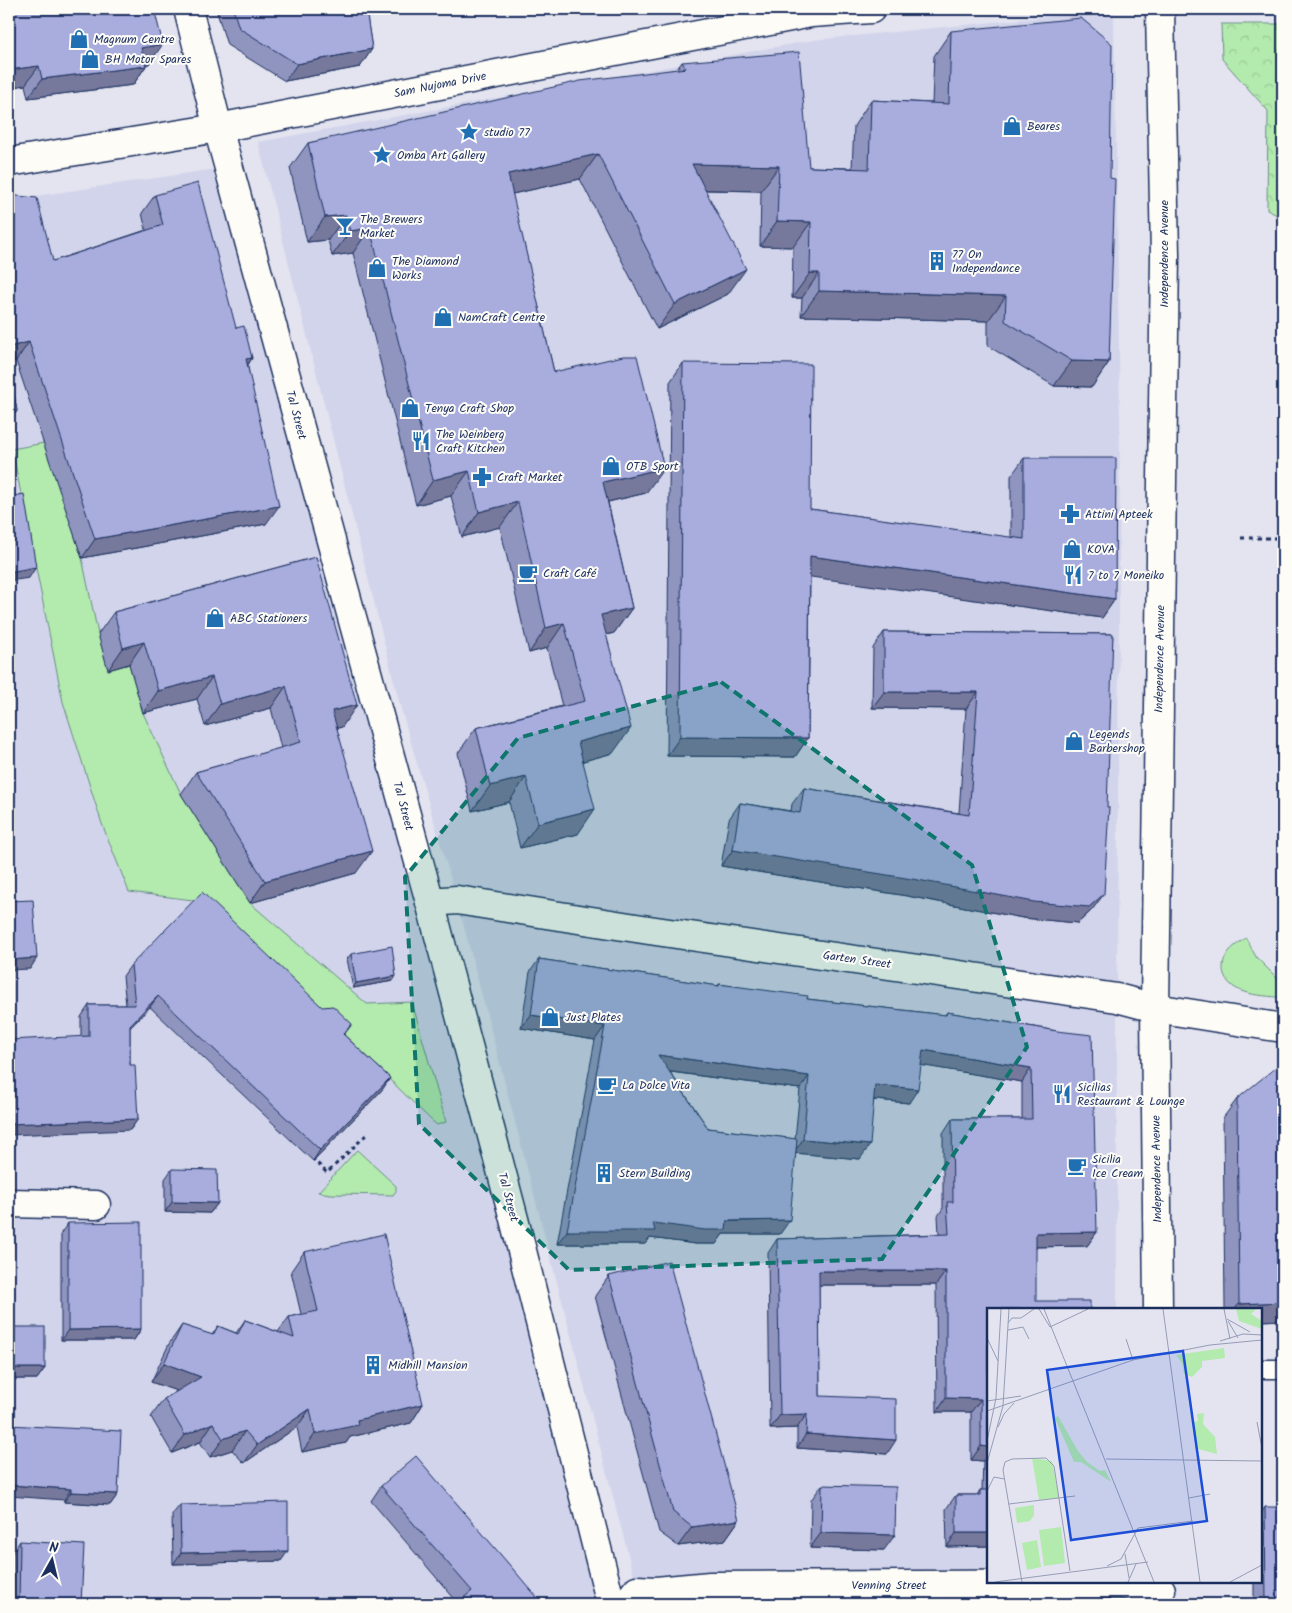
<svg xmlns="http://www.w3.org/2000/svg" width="1292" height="1613" viewBox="0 0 1292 1613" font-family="Kalam,sans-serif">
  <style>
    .built { fill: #d2d4eb }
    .grass { fill: #b3eaad; stroke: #678c86 }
    .park { fill: url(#park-crowns); stroke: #678c86 }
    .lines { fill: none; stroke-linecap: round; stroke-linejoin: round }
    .lane-casing { stroke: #1b2f5e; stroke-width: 21 }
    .street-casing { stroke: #1b2f5e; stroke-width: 31 }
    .secondary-casing { stroke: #1b2f5e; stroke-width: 31 }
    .highway-casing { stroke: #1b2f5e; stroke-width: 31 }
    .path { stroke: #1b2f5e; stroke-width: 3; stroke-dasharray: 4 4; stroke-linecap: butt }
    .lane { stroke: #fdfcf7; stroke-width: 18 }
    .street { stroke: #fdfcf7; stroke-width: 28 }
    .secondary { stroke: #fdfcf7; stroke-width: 28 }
    .highway { stroke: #fdfcf7; stroke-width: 28 }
    .wall { fill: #9095bf; stroke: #1b2f5e; fill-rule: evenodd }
    .shaded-wall { fill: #76799b; stroke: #1b2f5e }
    .building { fill: #a8adde; stroke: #1b2f5e }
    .marked { fill: #0f766e; fill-opacity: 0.2; stroke: #0f766e; stroke-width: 4; stroke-dasharray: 10 6; stroke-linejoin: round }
    .labels { text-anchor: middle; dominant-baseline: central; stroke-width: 4; stroke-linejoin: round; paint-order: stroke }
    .poi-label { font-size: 12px; fill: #1b2f5e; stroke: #fdfcf7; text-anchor: start }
    .street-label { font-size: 12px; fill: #1b2f5e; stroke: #fdfcf7 }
    .inset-road { fill: none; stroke: #949cb6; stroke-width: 1 }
    .view { fill: #1d4ed8; fill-opacity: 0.15; stroke: #1d4ed8; stroke-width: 2.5 }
    .inset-edge { fill: none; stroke: #1b2f5e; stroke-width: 2.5 }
  </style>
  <defs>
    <pattern id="park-crowns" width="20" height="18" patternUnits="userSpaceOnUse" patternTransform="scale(1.25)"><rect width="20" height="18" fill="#b3eaad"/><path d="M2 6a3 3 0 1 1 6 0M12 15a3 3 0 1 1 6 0" fill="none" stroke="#99c997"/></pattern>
  </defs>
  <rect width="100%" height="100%" fill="#e4e4f0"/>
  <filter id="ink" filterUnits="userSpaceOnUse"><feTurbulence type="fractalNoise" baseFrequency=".02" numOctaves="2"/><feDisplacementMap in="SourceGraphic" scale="10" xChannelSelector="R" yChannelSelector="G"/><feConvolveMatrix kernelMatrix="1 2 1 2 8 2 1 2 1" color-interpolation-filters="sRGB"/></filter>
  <g filter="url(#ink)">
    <!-- built -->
    <g class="built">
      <polygon points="1114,10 1120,419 1117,998 1117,1309 988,1309 988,1582 1117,1582 1117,1604 641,1604 457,900 401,709 258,142 813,40"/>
      <polygon points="229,167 611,1604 9,1604 9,200"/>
    </g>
    <!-- grass -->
    <g class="grass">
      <polygon points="44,443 82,558 98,634 108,669 129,664 143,713 181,794 250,903 367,1004 412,1002 446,1122 437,1125 431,1120 344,1035 201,901 129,892 102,824 63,702 12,449"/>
      <path d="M 1246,938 L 1256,957 L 1283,984 L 1283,998 C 1271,996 1256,996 1244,992 C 1227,987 1216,970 1228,953 C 1232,947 1240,942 1246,938 Z"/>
      <polygon points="357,1150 396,1186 396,1191 393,1195 331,1194 318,1192"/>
    </g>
    <!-- park -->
    <polygon class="park" points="1221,24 1283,24 1283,218 1267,210 1268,111 1222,59"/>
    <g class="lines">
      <!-- lane casing -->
      <g class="lane-casing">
        <polyline id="lane" points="1261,1369 1283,1369"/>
      </g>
      <!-- street casing -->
      <g class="street-casing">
        <g id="street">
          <polyline points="430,902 457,900 649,930 1117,998 1155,1008 1283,1028"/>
          <polyline points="9,1203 96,1205"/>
        </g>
      </g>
      <!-- secondary casing -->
      <g class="secondary-casing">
        <g id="secondary">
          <polyline points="188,9 218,128 430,902 514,1219 611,1604"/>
          <polyline points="1158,1309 1155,1008 1165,255 1160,9"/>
          <polyline points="623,1604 629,1600 637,1590 656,1591 710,1586 1117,1584 1161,1590"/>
        </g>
      </g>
      <!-- highway casing -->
      <g class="highway-casing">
        <polyline id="highway" points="9,162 218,128 811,13 871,9"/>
      </g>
      <!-- path -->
      <g class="path">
        <polyline points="1241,538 1283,538"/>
        <polyline points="312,1158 327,1173 369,1132"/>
      </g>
      <!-- lane -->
      <use href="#lane" class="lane"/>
      <!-- street -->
      <use href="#street" class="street"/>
      <!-- secondary -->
      <use href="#secondary" class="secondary"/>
      <!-- highway -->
      <use href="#highway" class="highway"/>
    </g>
    <!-- wall -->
    <g class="wall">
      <polygon points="9,9 149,64 146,64 146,66 133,85 28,98 25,85 9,88"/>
      <polygon points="216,9 382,9 379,14 367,17 372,49 360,67 285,81 227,45"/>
      <polygon points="951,31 1110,178 1109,362 1092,387 1054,386 988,346 988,321 801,316 802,298 792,298 793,247 760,246 761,191 705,190 728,294 657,329 580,179 512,194 554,372 646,493 608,502 632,608 614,633 606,635 613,753 583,761 578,834 520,848 509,802 472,811 458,753 476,728 562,706 547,648 529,653 500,527 462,537 451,496 416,505 353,253 332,256 328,240 307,242 290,168 308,143 677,69 682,62 809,167 852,168 854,126 871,100 932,103 934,56"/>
      <polygon points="9,195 53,261 146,230 142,213 155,195 236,328 252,358 248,365 266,524 82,558 16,361 9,362"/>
      <polygon points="683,363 810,509 1011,538 1011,476 1024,458 1115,599 1102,618 810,576 808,738 795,757 667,756 670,382"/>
      <polygon points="9,366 17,411 9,422"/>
      <polygon points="316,557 342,727 337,728 356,873 250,903 181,794 196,772 281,748 271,708 205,726 197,699 143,713 129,664 108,670 98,634 114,612"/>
      <polygon points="884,632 1113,634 1092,910 1078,923 1023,918 907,896 721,866 729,819 740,803 791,811 792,804 804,788 959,813 966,709 872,708 873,648"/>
      <polygon points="351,954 393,981 353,988 347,959"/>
      <path d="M 539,959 L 718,986 L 719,984 L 807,999 L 945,1015 L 947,1012 L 1057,1031 L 1097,1232 L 1087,1246 L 1036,1247 L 988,1309 L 988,1546 L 947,1547 L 946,1509 L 956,1495 L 977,1495 L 980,1490 L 982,1490 L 983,1461 L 971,1460 L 971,1412 L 937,1412 L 936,1285 L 819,1285 L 820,1396 L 887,1454 L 797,1448 L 797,1428 L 770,1429 L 768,1253 L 777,1239 L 939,1234 L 938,1216 L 943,1208 L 943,1133 L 952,1119 L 1022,1119 L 1022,1082 L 921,1065 L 909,1103 L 874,1100 L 860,1159 L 796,1153 L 780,1234 L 723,1234 L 716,1244 L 696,1244 L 650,1238 L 645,1244 L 557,1244 L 595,1040 L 521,1028 L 530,972 ZM 670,1072 L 800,1089 L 795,1139 L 708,1128 Z"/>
      <polygon points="131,965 344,1035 390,1078 382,1090 313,1161 150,1007 130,1028 130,1065 138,1119 130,1130 81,1037 81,1017 89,1005 126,1005 123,976"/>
      <polygon points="1237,1099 1283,1320 1261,1321 1261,1309 1225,1309 1223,1118"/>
      <polygon points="172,1169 218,1203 210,1213 165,1212 165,1179"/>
      <polygon points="68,1223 141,1329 134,1340 61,1340 61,1233"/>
      <polygon points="304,1252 423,1404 411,1423 350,1437 346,1443 302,1452 297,1427 244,1463 232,1450 210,1457 200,1442 172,1453 151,1417 164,1399 177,1391 151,1382 169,1344 182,1325 212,1335 218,1326 236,1333 245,1320 278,1332 289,1317 301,1314 291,1271"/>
      <polygon points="609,1276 739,1520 725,1540 678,1546 659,1532 595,1296"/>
      <polygon points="10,1327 45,1368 37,1379 9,1379 9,1329"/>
      <polygon points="1283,1392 1283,1425 1282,1393"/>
      <polygon points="9,1425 118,1494 110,1505 64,1502 64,1500"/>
      <polygon points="822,1485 884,1550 810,1548 811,1500"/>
      <polygon points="381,1486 537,1597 458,1603 371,1501"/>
      <polygon points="180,1505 281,1561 173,1564 172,1515"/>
      <polygon points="1265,1507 1283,1604 1254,1604 1254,1582 1261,1582 1261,1513"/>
      <polygon points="20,1541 81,1604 9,1604 9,1558"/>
    </g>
    <!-- shaded-wall -->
    <g class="shaded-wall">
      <polygon points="361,9 382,9 379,14 353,20"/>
      <polygon points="163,44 149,64 127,67 141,48"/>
      <polygon points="372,49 360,67 285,81 297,64"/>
      <polygon points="39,66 25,85 9,88 9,70"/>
      <polygon points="146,66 133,85 28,98 42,79"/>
      <polygon points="598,154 580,179 490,199 508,174"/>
      <polygon points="692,164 779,166 761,191 674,189"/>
      <polygon points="346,215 328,240 307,242 325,217"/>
      <polygon points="777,221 811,222 793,247 760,246"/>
      <polygon points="370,228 353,253 332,256 350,231"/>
      <polygon points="746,269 728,294 657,329 675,304"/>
      <polygon points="810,273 819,273 802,298 792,298"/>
      <polygon points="819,291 1006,296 988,321 801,316"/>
      <polygon points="29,342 16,361 9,362 9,347"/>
      <polygon points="252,358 239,377 246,359"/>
      <polygon points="1072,361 1109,362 1092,387 1054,386"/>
      <polygon points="17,411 9,422 9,420 14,412"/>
      <polygon points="664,468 646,493 586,507 603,482"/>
      <polygon points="469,471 451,496 416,505 433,480"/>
      <polygon points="518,502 500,527 462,537 479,512"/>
      <polygon points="279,506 266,524 82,558 95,539"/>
      <polygon points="810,556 1115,599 1102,618 797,575"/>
      <polygon points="36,567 29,578 9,581 9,572"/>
      <polygon points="632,608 614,633 583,640 601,615"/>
      <polygon points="564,623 547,648 529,653 546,628"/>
      <polygon points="144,642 129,664 108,670 123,648"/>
      <polygon points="212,677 197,699 143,713 158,691"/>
      <polygon points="286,686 271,708 205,726 220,704"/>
      <polygon points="884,692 978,692 966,709 872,708"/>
      <polygon points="357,705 342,727 317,733 332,711"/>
      <polygon points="631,728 613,753 561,767 578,742"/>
      <polygon points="680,737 808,738 795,757 667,756"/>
      <polygon points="526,777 509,802 472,811 490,786"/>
      <polygon points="595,809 578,834 520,848 538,823"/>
      <polygon points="733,850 1104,894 1092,910 1078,923 1023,918 907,896 721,866"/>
      <polygon points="372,851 356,873 250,903 265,881"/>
      <polygon points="37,958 30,969 9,970 9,960"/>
      <polygon points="396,976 393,981 353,988 356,983"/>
      <polygon points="158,996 150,1007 122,1036 130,1025"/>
      <polygon points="531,1015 605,1026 595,1040 521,1028"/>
      <polygon points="352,1024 344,1035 343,1034"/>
      <polygon points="923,1050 1031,1068 1022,1082 913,1064"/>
      <polygon points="658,1055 809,1076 800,1089 649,1069"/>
      <polygon points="390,1078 382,1090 313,1161 320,1150"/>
      <polygon points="875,1085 918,1089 909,1103 865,1099"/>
      <polygon points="138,1119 130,1130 9,1135 9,1124"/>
      <polygon points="803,1139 870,1145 860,1159 794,1153"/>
      <polygon points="172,1202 218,1203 210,1213 165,1212"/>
      <polygon points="790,1220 780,1234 723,1234 716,1244 696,1244 650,1238 645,1244 557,1244 567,1231 653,1223"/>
      <polygon points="1097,1232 1087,1246 1026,1247 1036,1233"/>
      <polygon points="819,1271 946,1271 936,1285 809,1285"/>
      <polygon points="1283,1302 1283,1320 1261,1321 1261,1309 1235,1309 1239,1304"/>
      <polygon points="141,1329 134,1340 61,1340 68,1330"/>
      <polygon points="164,1363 201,1377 188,1395 151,1382"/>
      <polygon points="10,1368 45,1368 37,1379 9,1379 9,1370"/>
      <polygon points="946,1398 981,1399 971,1412 937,1412"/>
      <polygon points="423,1404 411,1423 350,1437 346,1443 302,1452 315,1434 357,1420"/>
      <polygon points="310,1409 297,1427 244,1463 257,1445"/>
      <polygon points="807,1414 797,1428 770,1429 780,1415"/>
      <polygon points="213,1423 200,1442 172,1453 185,1435"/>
      <polygon points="245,1431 232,1450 210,1457 223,1439"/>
      <polygon points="806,1434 896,1440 887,1454 797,1448"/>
      <polygon points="981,1446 988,1447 988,1454 983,1461 971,1460"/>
      <polygon points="9,1485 71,1489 64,1500 9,1496"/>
      <polygon points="71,1492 118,1494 110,1505 64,1502"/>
      <polygon points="739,1520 725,1540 678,1546 692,1527"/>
      <polygon points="821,1533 895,1535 884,1550 810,1548"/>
      <polygon points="956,1533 988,1533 988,1546 947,1547"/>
      <polygon points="288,1551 281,1561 173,1564 181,1553"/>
      <polygon points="537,1597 532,1604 528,1604"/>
    </g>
    <!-- building -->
    <g class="building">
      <polygon points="9,9 154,9 163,44 141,48 146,66 42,79 39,66 9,70"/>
      <polygon points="233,9 366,9 372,49 297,64 239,28"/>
      <polygon points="1081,18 1112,44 1110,178 1115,179 1109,362 1072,361 1005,321 1006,296 819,291 819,273 810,273 811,222 777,221 779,166 692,164 746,269 675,304 598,154 508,174 554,372 623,356 637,356 664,468 603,482 632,608 601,615 631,728 578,742 595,809 538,823 526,777 490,786 476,728 585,701 564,623 546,628 518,502 479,512 469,471 433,480 370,228 350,231 346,215 325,217 308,143 580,81 686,68 682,62 799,52 809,167 869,169 871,100 949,104 951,31"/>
      <polygon points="198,183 236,328 244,326 252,358 246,359 279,506 95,539 29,342 9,347 9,195 37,198 53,261 163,225 155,195"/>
      <polygon points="683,363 811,364 810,509 1024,539 1024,458 1116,458 1115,599 810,556 808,738 680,737"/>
      <polygon points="9,366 17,411 14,412 9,403"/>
      <polygon points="24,494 36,567 9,572 9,497"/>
      <polygon points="316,557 357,705 332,711 372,851 265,881 196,772 301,742 286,686 220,704 212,677 158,691 144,642 123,648 114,612"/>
      <polygon points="884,632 1113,634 1107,807 1109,807 1104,894 1089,907 1034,902 918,880 733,850 740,803 800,813 804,788 969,815 978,692 884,692"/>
      <polygon points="202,892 322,1007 333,1006 352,1024 343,1034 390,1078 320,1150 158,996 130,1025 130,1065 135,1065 138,1119 9,1124 9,1040 89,1036 89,1005 135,1005 131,965"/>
      <polygon points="33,900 37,958 9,960 9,901"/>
      <polygon points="392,946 396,976 356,983 351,954"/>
      <polygon points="539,959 719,986 719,984 808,996 807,999 946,1015 947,1012 1057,1031 1092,1035 1097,1232 1036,1233 1036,1301 1090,1301 1090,1309 988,1309 988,1447 981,1446 981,1399 946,1398 946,1271 819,1271 820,1396 896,1399 896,1440 806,1434 807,1414 780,1415 777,1239 949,1234 947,1202 953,1202 952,1119 1032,1119 1031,1068 923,1050 918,1089 875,1085 870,1145 803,1139 809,1076 658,1055 708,1128 797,1139 790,1220 727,1221 726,1230 705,1230 653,1223 655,1231 567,1231 605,1026 531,1015"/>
      <polygon points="1281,1063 1283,1064 1283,1302 1239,1304 1237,1099"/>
      <polygon points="172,1169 217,1170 218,1203 172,1202"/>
      <polygon points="141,1222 141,1329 68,1330 68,1223"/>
      <polygon points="384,1234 423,1404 357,1420 358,1425 315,1434 310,1409 257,1445 245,1431 223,1439 213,1423 185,1435 164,1399 201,1377 164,1363 182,1325 213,1335 218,1326 238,1334 245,1320 294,1338 289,1317 318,1311 304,1252"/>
      <polygon points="669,1261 739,1520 692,1527 673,1512 609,1276"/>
      <rect x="10" y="1327" width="35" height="41"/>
      <polygon points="9,1425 121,1431 118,1494 71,1492 71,1489 9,1485"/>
      <polygon points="416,1456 537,1597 528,1604 456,1604 472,1591 381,1486"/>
      <polygon points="822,1485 896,1487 895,1535 821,1533"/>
      <polygon points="980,1490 988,1490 988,1533 956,1533 956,1495 980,1495"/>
      <polygon points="288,1502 288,1551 181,1553 180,1505"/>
      <polygon points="1265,1507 1283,1507 1283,1604 1266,1604"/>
      <polygon points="20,1541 84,1545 81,1604 19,1604"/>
    </g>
  </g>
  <!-- marked area -->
  <path class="marked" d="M 721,682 L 972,865 L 1027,1047 L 882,1259 L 569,1270 L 419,1124 L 405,877 L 518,738 Z"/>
  <!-- icons -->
  <defs>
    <g id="shop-bare" transform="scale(1.5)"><path d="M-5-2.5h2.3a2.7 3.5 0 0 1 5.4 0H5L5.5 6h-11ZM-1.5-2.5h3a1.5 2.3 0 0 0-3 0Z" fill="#1f6fb2" stroke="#fdfcf7" stroke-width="2.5" paint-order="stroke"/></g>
    <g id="sight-bare" transform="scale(1.5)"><path d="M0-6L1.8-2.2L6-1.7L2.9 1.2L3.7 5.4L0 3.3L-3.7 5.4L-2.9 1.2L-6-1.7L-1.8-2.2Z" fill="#1f6fb2" stroke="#fdfcf7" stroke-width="2.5" paint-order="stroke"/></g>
    <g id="bar-bare" transform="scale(1.5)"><path d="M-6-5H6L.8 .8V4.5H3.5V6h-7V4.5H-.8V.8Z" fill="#1f6fb2" stroke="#fdfcf7" stroke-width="2.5" paint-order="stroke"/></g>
    <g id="building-bare" transform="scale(1.5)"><path d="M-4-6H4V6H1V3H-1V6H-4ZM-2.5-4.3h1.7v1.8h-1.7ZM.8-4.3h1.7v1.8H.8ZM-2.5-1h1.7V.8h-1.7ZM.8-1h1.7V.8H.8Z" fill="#1f6fb2" stroke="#fdfcf7" stroke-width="2.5" paint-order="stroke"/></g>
    <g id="restaurant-bare" transform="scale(1.5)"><path d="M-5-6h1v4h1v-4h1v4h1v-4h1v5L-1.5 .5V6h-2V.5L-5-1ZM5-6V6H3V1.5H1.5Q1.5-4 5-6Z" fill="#1f6fb2" stroke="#fdfcf7" stroke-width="2.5" paint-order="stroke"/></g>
    <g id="pharmacy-bare" transform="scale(1.5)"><path d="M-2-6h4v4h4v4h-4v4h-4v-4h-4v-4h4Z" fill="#1f6fb2" stroke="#fdfcf7" stroke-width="2.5" paint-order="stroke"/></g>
    <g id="cafe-bare" transform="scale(1.5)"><path d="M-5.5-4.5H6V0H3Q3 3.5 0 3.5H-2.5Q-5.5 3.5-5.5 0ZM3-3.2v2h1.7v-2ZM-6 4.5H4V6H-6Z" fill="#1f6fb2" stroke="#fdfcf7" stroke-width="2.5" paint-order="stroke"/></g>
  </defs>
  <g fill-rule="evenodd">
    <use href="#shop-bare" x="79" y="39"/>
    <use href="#shop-bare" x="90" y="59"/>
    <use href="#shop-bare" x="1012" y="126"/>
    <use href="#sight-bare" x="469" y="132"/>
    <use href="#sight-bare" x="382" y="155"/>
    <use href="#bar-bare" x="345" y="226"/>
    <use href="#building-bare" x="937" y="261"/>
    <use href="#shop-bare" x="377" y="268"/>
    <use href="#shop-bare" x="443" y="317"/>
    <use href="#shop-bare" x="410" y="408"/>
    <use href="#restaurant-bare" x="421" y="441"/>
    <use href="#shop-bare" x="611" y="466"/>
    <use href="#pharmacy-bare" x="482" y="477"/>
    <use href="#pharmacy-bare" x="1070" y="514"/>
    <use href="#shop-bare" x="1072" y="549"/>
    <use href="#cafe-bare" x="528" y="573"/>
    <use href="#restaurant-bare" x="1073" y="575"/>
    <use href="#shop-bare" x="215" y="618"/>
    <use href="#shop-bare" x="1074" y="741"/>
    <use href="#shop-bare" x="550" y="1017"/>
    <use href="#cafe-bare" x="607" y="1085"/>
    <use href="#restaurant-bare" x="1062" y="1094"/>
    <use href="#cafe-bare" x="1077" y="1166"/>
    <use href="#building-bare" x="604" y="1173"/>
    <use href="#building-bare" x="373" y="1365"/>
  </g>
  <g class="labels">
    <!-- poi labels -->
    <g class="poi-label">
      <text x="94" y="39">Magnum Centre</text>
      <text x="105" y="59">BH Motor Spares</text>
      <text x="1027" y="126">Beares</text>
      <text x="484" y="132">studio 77</text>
      <text x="397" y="155">Omba Art Gallery</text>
      <text x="360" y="219">The Brewers<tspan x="360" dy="14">Market</tspan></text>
      <text x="952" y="254">77 On<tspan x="952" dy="14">Independance</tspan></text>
      <text x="392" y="261">The Diamond<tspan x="392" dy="14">Works</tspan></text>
      <text x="458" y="317">NamCraft Centre</text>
      <text x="425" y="408">Tenya Craft Shop</text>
      <text x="436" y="434">The Weinberg<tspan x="436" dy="14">Craft Kitchen</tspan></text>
      <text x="626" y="466">OTB Sport</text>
      <text x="497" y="477">Craft Market</text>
      <text x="1085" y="514">Attini Apteek</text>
      <text x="1087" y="549">KOVA</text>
      <text x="543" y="573">Craft Café</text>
      <text x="1088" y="575">7 to 7 Moneiko</text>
      <text x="230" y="618">ABC Stationers</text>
      <text x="1089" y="734">Legends<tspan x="1089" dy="14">Barbershop</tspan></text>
      <text x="565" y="1017">Just Plates</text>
      <text x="622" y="1085">La Dolce Vita</text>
      <text x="1077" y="1087">Sicilias<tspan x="1077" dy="14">Restaurant &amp; Lounge</tspan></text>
      <text x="1092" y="1159">Sicilia<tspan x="1092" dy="14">Ice Cream</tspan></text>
      <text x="619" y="1173">Stern Building</text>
      <text x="388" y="1365">Midhill Mansion</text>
    </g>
    <!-- street labels -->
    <g class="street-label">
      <text transform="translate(440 85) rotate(-11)">Sam Nujoma Drive</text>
      <text transform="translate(1164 254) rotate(-90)">Independence Avenue</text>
      <text transform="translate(296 415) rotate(75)">Tal Street</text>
      <text transform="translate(1160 659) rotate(-89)">Independence Avenue</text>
      <text transform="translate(403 806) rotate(75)">Tal Street</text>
      <text transform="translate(857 960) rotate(8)">Garten Street</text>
      <text transform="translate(1157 1169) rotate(-91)">Independence Avenue</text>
      <text transform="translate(508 1197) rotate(75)">Tal Street</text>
      <text x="889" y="1585">Venning Street</text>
    </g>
  </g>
  <!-- overview -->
  <g transform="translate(987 1308)">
    <rect width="275" height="275" fill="#e4e4f0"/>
    <path d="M 249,1 L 269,1 L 264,6 L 275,13 L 275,21 L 252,13 ZM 71,108 L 91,143 L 100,154 L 113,163 L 118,162 L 124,174 L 94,154 L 87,154 L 68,110 ZM 45,150 L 65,153 L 72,190 L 52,192 ZM 47,197 L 47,207 L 43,213 L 30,215 L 28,200 ZM 74,219 L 78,255 L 57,258 L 52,222 ZM 50,232 L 54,259 L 40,262 L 35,235 Z" fill="#b3eaad"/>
    <path d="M 237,40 L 238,50 L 215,53 L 215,59 L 205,69 L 197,66 L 195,55 L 189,47 ZM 217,105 L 216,116 L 228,129 L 230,146 L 211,141 L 206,114 L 211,113 L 210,106 Z" fill="#b3eaad"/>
    <path class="inset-road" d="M 52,1 L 63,19M 57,1 L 167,274M 176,1 L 213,274M 237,1 L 243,31M 240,11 L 263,24M 241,13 L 251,30M 21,15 L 25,10 L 34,10 L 47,1M 63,19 L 101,1M 21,22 L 36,19 L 42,31M 0,30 L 11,53M 139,31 L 146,52M 233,33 L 256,26 L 275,27M 0,93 L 34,88M 0,103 L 146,52 L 223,37 L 275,32M 270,114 L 275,140M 11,119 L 17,106 L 27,95M 0,133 L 9,90 L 14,1M 119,151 L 275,153M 0,155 L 16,98 L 22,1M 0,183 L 7,169 L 17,171M 202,190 L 223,186M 22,196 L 88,188M 138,246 L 142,270M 120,258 L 134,251 L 151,220 L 206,213M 8,274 L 161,254M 35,274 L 16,162 L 18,154 L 25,151 L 59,150 L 67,158 L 83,263M 141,274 L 149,256M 243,274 L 275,257"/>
    <path class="view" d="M 196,43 L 220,213 L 84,232 L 60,62 Z"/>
    <rect width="275" height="275" class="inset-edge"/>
  </g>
  <!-- margin -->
  <rect width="1292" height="1613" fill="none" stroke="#fdfcf7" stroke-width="30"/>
  <rect x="15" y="15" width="1262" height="1583" fill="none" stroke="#1b2f5e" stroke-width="2" filter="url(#ink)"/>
  <!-- north arrow -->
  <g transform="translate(52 1560) rotate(8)" stroke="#fdfcf7" stroke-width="4" paint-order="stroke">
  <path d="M0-4L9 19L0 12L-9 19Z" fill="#1b2f5e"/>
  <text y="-8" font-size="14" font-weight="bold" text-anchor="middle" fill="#1b2f5e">N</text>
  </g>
</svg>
